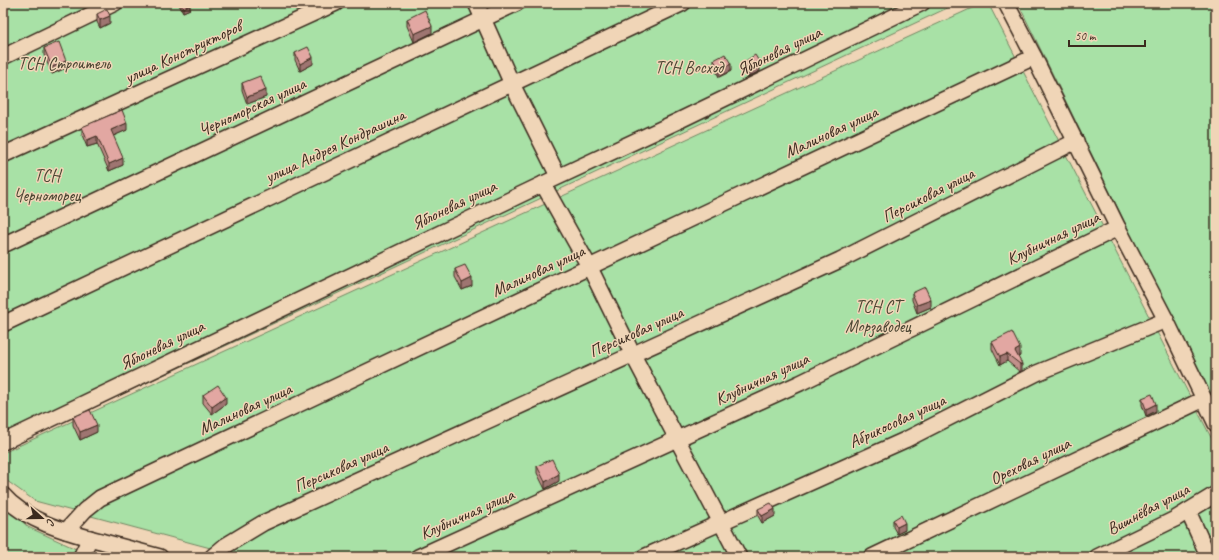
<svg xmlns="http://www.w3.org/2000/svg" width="1219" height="560" viewBox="0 0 1219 560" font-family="Caveat,sans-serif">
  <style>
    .green { fill: #a8e1a6; stroke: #728662 }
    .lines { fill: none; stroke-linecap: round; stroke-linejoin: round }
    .minor-casing { stroke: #3b2a1e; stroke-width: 18 }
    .minor { stroke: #f0d5b7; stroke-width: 15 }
    .wall { fill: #c2908b; stroke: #3b2a1e }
    .shaded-wall { fill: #9e7571; stroke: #3b2a1e }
    .building { fill: #e2a7a2; stroke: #3b2a1e }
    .labels { text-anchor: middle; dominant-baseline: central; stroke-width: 3; stroke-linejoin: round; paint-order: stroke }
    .street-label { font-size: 17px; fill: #3b2a1e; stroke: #f0d5b7 }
    .park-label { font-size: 17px; fill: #4b4532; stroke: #f0d5b7 }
  </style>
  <rect width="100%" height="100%" fill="#f0d5b7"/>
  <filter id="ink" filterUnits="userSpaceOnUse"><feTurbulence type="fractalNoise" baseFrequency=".025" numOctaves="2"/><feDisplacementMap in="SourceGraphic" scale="8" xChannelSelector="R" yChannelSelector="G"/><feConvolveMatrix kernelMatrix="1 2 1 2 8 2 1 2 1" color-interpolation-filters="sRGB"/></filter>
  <g filter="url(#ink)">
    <!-- green -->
    <g class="green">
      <polygon points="3,3 338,3 3,158"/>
      <polygon points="348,3 526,3 3,247 3,164"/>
      <polygon points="536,3 679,3 3,321 3,252"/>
      <polygon points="693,3 958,3 3,450 3,328"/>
      <polygon points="983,3 988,3 1216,447 1216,557 244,557 35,501 3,478 3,453"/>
      <polygon points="1018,3 1216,3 1216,410"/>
      <polygon points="3,503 28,527 76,549 68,557 3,557"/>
    </g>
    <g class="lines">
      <!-- minor casing -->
      <g class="minor-casing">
        <g id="minor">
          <polyline points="476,3 512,84 558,176"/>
          <polyline points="1006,3 1034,57 1118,228 1166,320 1216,424"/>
          <polyline points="3,57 115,3"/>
          <polyline points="3,155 336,3"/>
          <polyline points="543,184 590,268 633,355 739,557"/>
          <polyline points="3,245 517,3"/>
          <polyline points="3,324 683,3"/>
          <polyline points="3,442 543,184 676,122 922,3"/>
          <path d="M 3,495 C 26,522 71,533 104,542 C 123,547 141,552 160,557"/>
          <polyline points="1188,511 1206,551 1210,557"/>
          <polyline points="66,531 85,510 100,498 1034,57"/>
          <polyline points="81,557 90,538"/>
          <polyline points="212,557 225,546 263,523 840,260 1076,141"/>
          <polyline points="418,557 800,383 1118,228"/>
          <polyline points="644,557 905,440 1037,373 1166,320"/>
          <polyline points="872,557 1204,399"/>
          <polyline points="1097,557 1175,519 1216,494"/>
        </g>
      </g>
      <!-- minor -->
      <use href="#minor" class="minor"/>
    </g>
    <!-- wall -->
    <g class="wall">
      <polygon points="178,3 189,3 190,9 183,12"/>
      <polygon points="97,14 110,23 100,28 97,22"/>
      <polygon points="407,19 432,33 414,42 407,26"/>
      <polygon points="44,48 66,68 52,74 44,55"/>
      <polygon points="295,53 313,64 300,71 295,60"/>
      <polygon points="714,60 731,71 719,77 714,67"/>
      <polygon points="744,62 760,71 748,77 744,69"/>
      <polygon points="242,83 266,97 247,104 242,90"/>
      <polygon points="82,127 127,130 113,136 123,165 109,171 97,144 87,147 82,135"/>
      <polygon points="455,269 472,286 462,290 455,277"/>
      <polygon points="912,293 931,307 917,313 912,300"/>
      <polygon points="992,342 1020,356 1018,357 1022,371 1020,372 1007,361 1000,365 992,349"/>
      <polygon points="203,395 226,404 212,414 203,403"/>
      <polygon points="1142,398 1156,411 1146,416 1142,405"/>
      <polygon points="73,417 97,432 80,440 73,425"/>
      <polygon points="537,466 559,481 545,489 537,473"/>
      <polygon points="758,509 775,516 762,523 758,516"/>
      <polygon points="893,520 905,530 897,534 893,527"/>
    </g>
    <!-- shaded-wall -->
    <g class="shaded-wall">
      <polygon points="190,5 190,9 183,12 183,8"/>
      <polygon points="110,16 110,23 100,28 100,20"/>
      <polygon points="432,26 432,33 414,42 414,34"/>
      <polygon points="313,57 313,64 300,71 300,64"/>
      <polygon points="66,61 66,68 52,74 52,67"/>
      <polygon points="760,63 760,71 748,77 748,70"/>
      <polygon points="731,64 731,71 719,77 719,70"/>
      <polygon points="266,90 266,97 247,104 247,97"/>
      <polygon points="127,123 127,130 111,137 111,130"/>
      <polygon points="97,136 97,144 87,147 87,140"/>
      <polygon points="123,158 123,165 109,171 109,164"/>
      <polygon points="472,278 472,286 462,290 462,283"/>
      <polygon points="931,300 931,307 917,313 917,305"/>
      <polygon points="1020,348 1020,356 1015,358 1015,351"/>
      <polygon points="1007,354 1007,361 1000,365 1000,357"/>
      <polygon points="1020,364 1022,364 1022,371 1020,372"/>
      <polygon points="226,397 226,404 212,414 212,407"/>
      <polygon points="1156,404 1156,411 1146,416 1146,409"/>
      <polygon points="97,425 97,432 80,440 80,432"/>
      <polygon points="559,474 559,481 545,489 545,482"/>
      <polygon points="775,509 775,516 762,523 762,516"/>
      <polygon points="905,523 905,530 897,534 897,527"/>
    </g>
    <!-- building -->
    <g class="building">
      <polygon points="180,3 189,3 190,5 183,8"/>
      <polygon points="107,9 110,16 100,20 97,14"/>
      <polygon points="425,10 432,26 414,34 407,19"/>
      <polygon points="59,42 66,61 52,67 44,48"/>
      <polygon points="308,47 313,57 300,64 295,53"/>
      <polygon points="725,54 731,64 719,70 714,60"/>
      <polygon points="755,55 760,63 748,70 744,62"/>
      <polygon points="260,76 266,90 247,97 242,83"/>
      <polygon points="122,110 127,123 111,130 123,158 109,164 97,136 87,140 82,127"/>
      <polygon points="465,265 472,278 462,283 455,269"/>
      <polygon points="925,287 931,300 917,305 912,293"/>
      <polygon points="1012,332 1020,348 1015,351 1022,364 1020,364 1007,354 1000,357 992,342"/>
      <polygon points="218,385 226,397 212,407 203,395"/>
      <polygon points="1152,394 1156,404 1146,409 1142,398"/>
      <polygon points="90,410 97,425 80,432 73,417"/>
      <polygon points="552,459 559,474 545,482 537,466"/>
      <polygon points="771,503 775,509 762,516 758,509"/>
      <polygon points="901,515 905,523 897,527 893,520"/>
    </g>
  </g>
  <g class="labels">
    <!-- street labels -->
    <g class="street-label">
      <text transform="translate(779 51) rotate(-26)">Яблоневая улица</text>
      <text transform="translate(183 52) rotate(-25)">улица Конструкторов</text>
      <text transform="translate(252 107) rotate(-25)">Черноморская улица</text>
      <text transform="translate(831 132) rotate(-25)">Малиновая улица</text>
      <text transform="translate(335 146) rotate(-25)">улица Андрея Кондрашина</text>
      <text transform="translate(928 195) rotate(-27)">Персиковая улица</text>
      <text transform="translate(454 205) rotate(-26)">Яблоневая улица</text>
      <text transform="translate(1053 238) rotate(-26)">Клубничная улица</text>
      <text transform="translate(538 271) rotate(-25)">Малиновая улица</text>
      <text transform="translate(636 332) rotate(-24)">Персиковая улица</text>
      <text transform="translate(162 345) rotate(-26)">Яблоневая улица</text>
      <text transform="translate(762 379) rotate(-25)">Клубничная улица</text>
      <text transform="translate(245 409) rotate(-25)">Малиновая улица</text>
      <text transform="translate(897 421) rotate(-25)">Абрикосовая улица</text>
      <text transform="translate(1030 461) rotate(-26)">Ореховая улица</text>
      <text transform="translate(341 467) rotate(-24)">Персиковая улица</text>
      <text transform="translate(1148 509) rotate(-28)">Вишнёвая улица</text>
      <text transform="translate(467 514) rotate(-24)">Клубничная улица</text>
    </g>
    <!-- park labels -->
    <g class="park-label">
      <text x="64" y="63">ТСН Строитель</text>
      <text x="689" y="67">ТСН Восход</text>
      <text x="47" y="175">ТСН<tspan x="47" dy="20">Черноморец</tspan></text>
      <text x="878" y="306">ТСН СТ<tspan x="878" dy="20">Морзаводец</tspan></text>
    </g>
  </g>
  <!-- margin -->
  <rect width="1219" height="560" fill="none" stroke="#f0d5b7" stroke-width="16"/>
  <rect x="8" y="8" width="1203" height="544" fill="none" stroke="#3b2a1e" stroke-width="1.5" filter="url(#ink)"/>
  <!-- north arrow -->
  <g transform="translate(42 518) rotate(111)" stroke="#f0d5b7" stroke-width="3" paint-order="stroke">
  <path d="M0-3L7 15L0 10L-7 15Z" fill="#3b2a1e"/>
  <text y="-6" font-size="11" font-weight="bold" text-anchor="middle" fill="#3b2a1e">С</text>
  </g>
  <!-- scale -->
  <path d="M1069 40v6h76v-6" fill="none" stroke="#3b2a1e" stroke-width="2"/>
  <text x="1075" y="40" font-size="12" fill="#3b2a1e" stroke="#f0d5b7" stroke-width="3" paint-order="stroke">50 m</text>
</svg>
